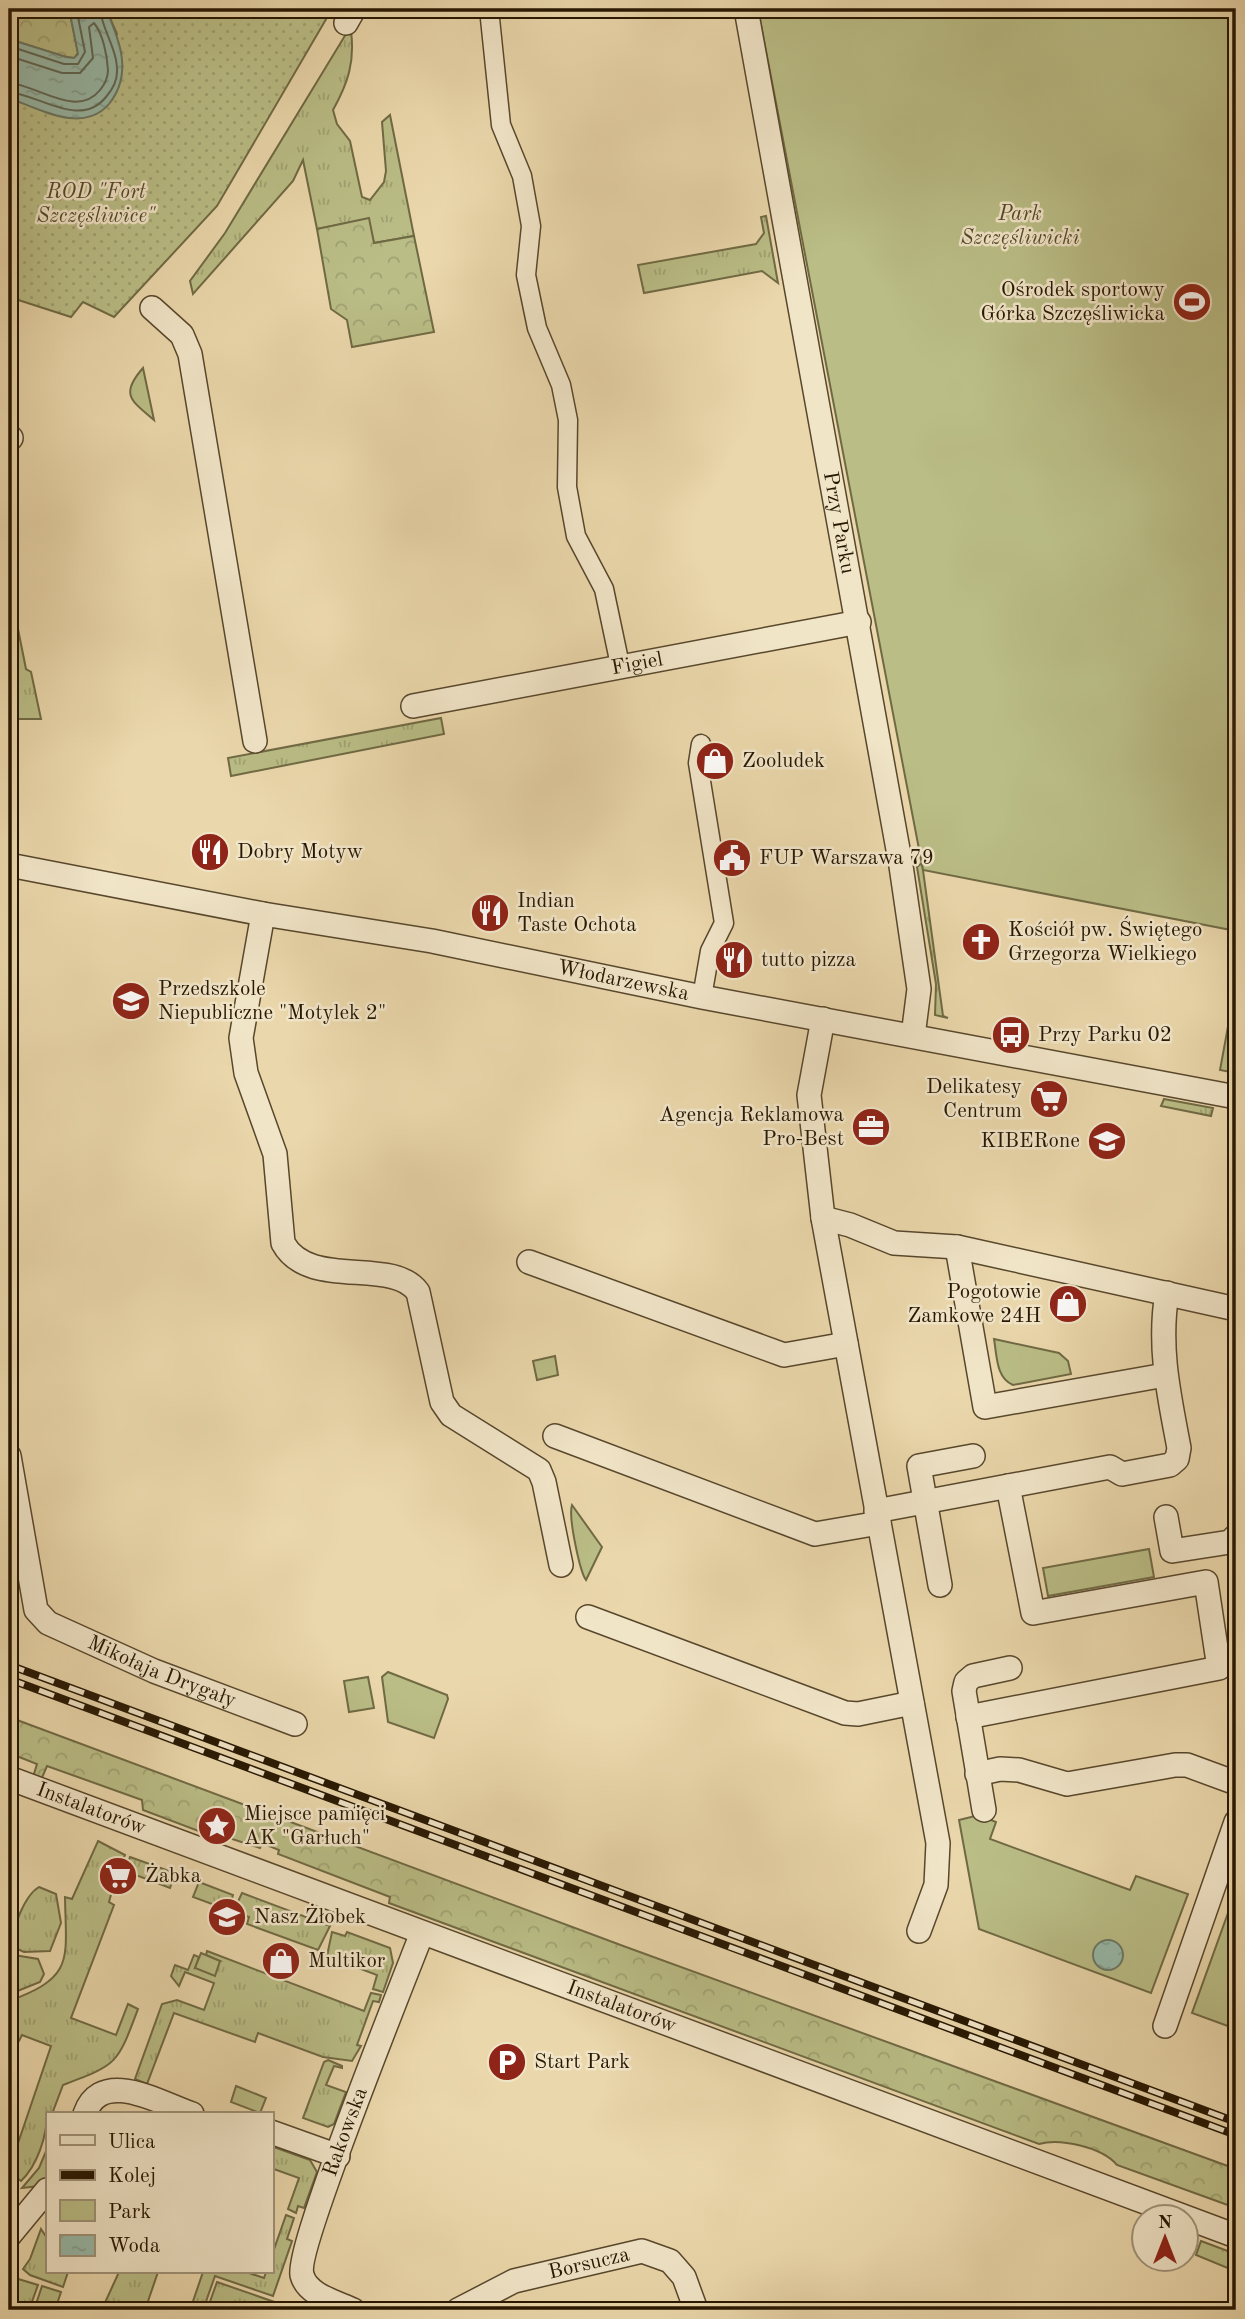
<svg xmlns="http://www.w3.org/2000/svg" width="1245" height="2319" viewBox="0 0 1245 2319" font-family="'Old Standard TT',serif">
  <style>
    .grass { fill: url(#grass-tufts); stroke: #706a44; stroke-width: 2 }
    .forest { fill: url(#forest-crowns); stroke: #706a44; stroke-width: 2 }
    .park { fill: #babd86; stroke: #706a44; stroke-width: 2 }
    .garden { fill: url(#garden-dots); stroke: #706a44; stroke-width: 2 }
    .water { fill: url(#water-ripples); stroke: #6b7966; stroke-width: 2 }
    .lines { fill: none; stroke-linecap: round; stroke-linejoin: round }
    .shore { stroke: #606856; stroke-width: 2 }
    .pedestrian-casing { stroke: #58472c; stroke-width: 21 }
    .minor-casing { stroke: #58472c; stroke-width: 26 }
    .pedestrian { stroke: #f1e5c8; stroke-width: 18 }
    .minor { stroke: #f1e5c8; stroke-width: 23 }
    .rail-casing { stroke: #271702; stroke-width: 8 }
    .rail { stroke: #f1e5c8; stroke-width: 5; stroke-dasharray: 16; stroke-linecap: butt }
    .labels { text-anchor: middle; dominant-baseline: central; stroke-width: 5; stroke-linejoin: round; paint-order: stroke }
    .park-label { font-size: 21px; font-style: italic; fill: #53492a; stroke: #f1e5c8 }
    .poi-label { font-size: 21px; fill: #271702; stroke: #f1e5c8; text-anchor: start }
    .street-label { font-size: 21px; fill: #271702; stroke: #f1e5c8 }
  </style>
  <defs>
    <pattern id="grass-tufts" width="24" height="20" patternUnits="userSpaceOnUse" patternTransform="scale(1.75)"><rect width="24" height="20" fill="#babd86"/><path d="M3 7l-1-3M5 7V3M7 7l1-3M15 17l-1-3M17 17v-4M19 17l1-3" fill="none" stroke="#a0a272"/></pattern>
    <pattern id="forest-crowns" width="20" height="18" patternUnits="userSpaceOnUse" patternTransform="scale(1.75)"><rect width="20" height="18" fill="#babd86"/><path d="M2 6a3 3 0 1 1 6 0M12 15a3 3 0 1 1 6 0" fill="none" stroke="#a0a272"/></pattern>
    <pattern id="garden-dots" width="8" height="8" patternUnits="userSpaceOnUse" patternTransform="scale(1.75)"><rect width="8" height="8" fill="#babd86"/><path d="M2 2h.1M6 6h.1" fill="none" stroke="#a0a272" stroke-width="1.8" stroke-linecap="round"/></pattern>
    <pattern id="water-ripples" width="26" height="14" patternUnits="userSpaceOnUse" patternTransform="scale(1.75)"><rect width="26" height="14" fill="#98baa9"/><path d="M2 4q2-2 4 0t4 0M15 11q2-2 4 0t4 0" fill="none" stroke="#839f90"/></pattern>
  </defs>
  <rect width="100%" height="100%" fill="#ead7ab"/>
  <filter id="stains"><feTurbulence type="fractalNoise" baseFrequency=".00286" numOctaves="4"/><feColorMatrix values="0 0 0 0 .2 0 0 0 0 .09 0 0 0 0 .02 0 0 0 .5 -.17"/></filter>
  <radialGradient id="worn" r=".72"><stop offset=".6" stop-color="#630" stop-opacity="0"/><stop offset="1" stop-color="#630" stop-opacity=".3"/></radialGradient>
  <!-- grass -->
  <g class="grass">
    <path d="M 349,29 L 351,31 C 355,62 348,83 333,110 L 337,124 L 350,141 L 362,197 L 370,200 L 384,182 L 386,171 L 382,122 L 390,115 L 414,236 L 374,243 L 368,219 L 317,229 L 303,160 L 293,181 L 193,294 L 190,281 L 225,233 Z"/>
    <polygon points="766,216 778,283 762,271 644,293 638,265 756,244 764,233 761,217"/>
    <path d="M 17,624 L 26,669 L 31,672 L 41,719 L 9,719 L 9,693 L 17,691 C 12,670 5,647 10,626 Z"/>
    <polygon points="441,718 444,734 231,776 228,758"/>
    <polygon points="922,863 943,1016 948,1018 935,1015 936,984 917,867"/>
    <polygon points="1164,1099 1213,1108 1211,1116 1161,1106"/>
    <path d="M 98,1841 L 125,1855 L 107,1889 L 112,1891 L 109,1902 L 114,1905 L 71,2018 L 116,2035 L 128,2004 L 138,2009 C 117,2065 118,2064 63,2085 L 52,2114 L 47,2114 C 47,2136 37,2166 21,2181 L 9,2172 L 9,2153 L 14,2155 L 51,2046 L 22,2035 L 19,2041 L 9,2037 L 9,2001 C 75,1977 66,1960 65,1897 L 72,1899 Z"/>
    <polygon points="130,1857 175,1873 170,1888 125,1871"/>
    <polygon points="199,1882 233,1895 228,1910 193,1897"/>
    <path d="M 39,1887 L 56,1894 L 61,1923 L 50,1951 L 24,1952 L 13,1947 C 10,1931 25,1895 39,1887 Z"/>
    <polygon points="242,1893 330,1926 318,1950 247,1924 249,1917 233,1912"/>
    <polygon points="332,1932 345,1936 347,1932 390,1948 393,1963 383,1992 373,1989 377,1975 327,1956"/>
    <polygon points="207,1951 364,2011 371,1993 381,1995 379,2002 373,2001 357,2045 361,2046 352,2061 323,2057 258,2033 255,2042 174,2013 147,2084 135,2079 162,2004 177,2000 204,2010 214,1983 185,1972 179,1986 171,1976 175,1965 188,1970 194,1955 199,1957 195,1968 220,1961 206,1955"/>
    <polygon points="14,1955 38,1959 44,1974 40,1982 10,1994 9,1957"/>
    <polygon points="328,2060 342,2066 342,2068 334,2066 326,2085 346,2092 334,2124 328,2127 303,2118 324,2062"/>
    <polygon points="271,2146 310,2160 317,2172 304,2208 298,2206 296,2213 288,2209 299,2178 271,2168"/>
    <polygon points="47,2149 47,2177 39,2186 22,2188 39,2168"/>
    <polygon points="286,2215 294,2218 287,2239 292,2241 273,2296 215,2276 203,2310 190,2310 203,2272 246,2272 264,2278 266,2272 271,2272 271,2258"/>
    <polygon points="41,2229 47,2238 47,2272 68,2272 63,2287 30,2275 23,2269 30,2259"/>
    <polygon points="1201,2241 1236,2254 1230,2269 1196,2255"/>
    <polygon points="119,2272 158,2272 145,2310 106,2310 103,2307"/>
    <polygon points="15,2278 38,2285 29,2310 9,2310 9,2286"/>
    <polygon points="217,2282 286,2306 285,2310 261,2310 237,2302 234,2310 207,2310"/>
    <polygon points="42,2286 61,2292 55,2310 34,2310"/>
  </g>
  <!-- forest -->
  <g class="forest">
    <polygon points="9,9 63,9 71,18 78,53 74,58 66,57 9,39"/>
    <polygon points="369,218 374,243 414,236 434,332 352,347 347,320 331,309 317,229"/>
    <path d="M 9,1717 L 626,1947 L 1236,2169 L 1236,2208 L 1117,2165 C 1102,2147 1060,2138 1039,2144 L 389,1903 L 390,1897 L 278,1854 L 279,1850 L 262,1843 L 260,1848 L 223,1836 L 227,1821 L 211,1815 L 205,1830 L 201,1832 L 143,1810 L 142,1800 L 47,1766 L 41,1780 L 33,1777 L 37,1764 L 9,1753 Z"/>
  </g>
  <!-- park -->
  <g class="park">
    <polygon points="758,9 1236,9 1236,931 923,870"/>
    <path d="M 143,368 L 154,420 C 132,401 119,395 143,368 Z"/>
    <polygon points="1236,983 1236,1073 1220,1070"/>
    <path d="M 994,1339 L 1059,1353 L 1068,1361 L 1071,1374 L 1013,1385 C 996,1378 997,1356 994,1339 Z"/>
    <polygon points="555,1356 558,1375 537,1380 533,1361"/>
    <path d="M 572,1505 L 602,1547 L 586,1580 C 580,1572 568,1517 572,1505 Z"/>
    <polygon points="1149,1549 1154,1577 1048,1596 1043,1568"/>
    <polygon points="388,1672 447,1695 448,1699 434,1738 388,1722 382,1677"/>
    <polygon points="368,1677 374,1708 349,1712 344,1681"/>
    <polygon points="979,1815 996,1822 990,1839 1130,1890 1136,1876 1188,1894 1151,1993 979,1929 959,1820"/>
    <polygon points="1228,1913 1236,1916 1236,2029 1192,2013"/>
    <polygon points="201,1953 220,1961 215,1976 195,1968"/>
    <polygon points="236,2086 266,2098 260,2113 231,2102"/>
  </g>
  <!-- garden -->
  <polygon class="garden" points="106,9 332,9 217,206 114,317 83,302 71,317 9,297 9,98 70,118 117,34"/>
  <!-- water -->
  <g class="water">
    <path d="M 63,9 L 106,9 C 120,41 133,74 109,104 C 100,115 85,120 70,118 C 50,116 28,105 9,98 L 9,39 L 66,57 L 74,58 L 78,54 L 71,19 Z"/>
    <circle cx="1108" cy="1955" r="15"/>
  </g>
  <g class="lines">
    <!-- shore -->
    <g class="shore">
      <polyline points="9,46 64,64 78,64 85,52 78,17 73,9"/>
      <path d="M 9,56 L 62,73 L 80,73 L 93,58 L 89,27 L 94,23 C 103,34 107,55 108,70 C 108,77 105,84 100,90 C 77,119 38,85 9,83"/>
      <path d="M 9,92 C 40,95 80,129 106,97 C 112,90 117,82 117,72 C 118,50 102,30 100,9"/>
    </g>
    <!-- pedestrian casing -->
    <g class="pedestrian-casing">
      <g id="pedestrian">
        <polyline points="489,9 501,125 522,176 531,226 526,275 537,328 561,385 568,420 567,487 576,536 604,589 620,665"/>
        <polyline points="701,744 698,763 724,923 710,951 702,997"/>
      </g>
    </g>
    <!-- minor casing -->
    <g class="minor-casing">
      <g id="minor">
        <path id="s1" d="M 746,9 L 901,866 L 919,989 L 913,1036"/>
        <polyline points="346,23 354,9"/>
        <polyline points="152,308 182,335 190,354 255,741"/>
        <polyline points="9,436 11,438"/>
        <path id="s2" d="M 413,706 L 859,622"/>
        <path id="s3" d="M 9,865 L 263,914 L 432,941 L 702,997 L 1236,1097"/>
        <path d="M 263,914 L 241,1038 L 246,1073 L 275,1154 L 283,1243 C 309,1291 392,1256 418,1292 L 442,1402 L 451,1415 L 539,1470 L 544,1482 L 561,1565"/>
        <polyline points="823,1019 809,1095 823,1218 850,1225 894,1243 957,1247 1236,1309"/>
        <polyline points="823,1218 938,1843 936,1885 919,1931"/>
        <polyline points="957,1247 985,1407 1165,1375"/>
        <polyline points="529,1262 784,1355 846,1344"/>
        <polyline points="555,1436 815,1534 879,1523"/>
        <path id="s4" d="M 9,1456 L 36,1610 L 48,1623 L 154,1671 L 295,1724"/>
        <path d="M 876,1511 L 1110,1467 L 1122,1474 L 1170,1465 L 1177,1459 L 1179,1448 C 1169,1395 1158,1347 1167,1293"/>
        <polyline points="1166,1517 1172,1551 1230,1542 1236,1536"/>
        <polyline points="940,1585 919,1466 973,1456"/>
        <polyline points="588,1617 845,1713 858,1714 912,1703"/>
        <polyline points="968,1717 1219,1668 1206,1582 1033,1613 1008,1486"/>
        <polyline points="977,1774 1000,1769 1019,1770 1067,1784 1175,1765 1187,1765 1236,1783"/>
        <path id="s5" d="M 9,1778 L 1236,2236"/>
        <polyline points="984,1810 964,1691 966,1682 973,1676 1010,1668"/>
        <polyline points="1165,2026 1236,1822"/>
        <path d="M 85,2114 C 101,2067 160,2103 192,2114"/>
        <polyline points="271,2132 338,2156"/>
        <polyline points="9,2236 47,2190"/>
        <path id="s6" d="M 353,2310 C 336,2302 307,2295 302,2275 C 295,2250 405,1977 422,1933"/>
        <path id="s7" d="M 458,2310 L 514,2281 L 642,2251 L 670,2261 L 684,2277 L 696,2310"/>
      </g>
    </g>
    <!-- pedestrian -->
    <use href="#pedestrian" class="pedestrian"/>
    <!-- minor -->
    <use href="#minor" class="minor"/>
    <!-- rail casing -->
    <g class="rail-casing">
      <g id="rail">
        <polyline points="9,1665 1236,2122"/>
        <polyline points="9,1679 1236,2135"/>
      </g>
    </g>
    <!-- rail -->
    <use href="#rail" class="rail"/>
  </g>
  <!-- icons -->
  <defs>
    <g id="stadium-disc" transform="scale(2.0125)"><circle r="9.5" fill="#8f2418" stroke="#f1e5c8"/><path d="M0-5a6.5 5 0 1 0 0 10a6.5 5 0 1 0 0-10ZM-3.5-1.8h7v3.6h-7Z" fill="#fff"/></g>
    <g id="shop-disc" transform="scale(2.0125)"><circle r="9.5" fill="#8f2418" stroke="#f1e5c8"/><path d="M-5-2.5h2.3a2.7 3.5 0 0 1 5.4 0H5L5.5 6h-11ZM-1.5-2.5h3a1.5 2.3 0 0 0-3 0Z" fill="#fff"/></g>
    <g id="restaurant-disc" transform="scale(2.0125)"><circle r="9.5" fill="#8f2418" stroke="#f1e5c8"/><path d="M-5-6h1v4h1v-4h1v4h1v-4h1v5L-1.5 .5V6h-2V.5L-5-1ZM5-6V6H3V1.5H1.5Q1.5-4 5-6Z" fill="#fff"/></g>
    <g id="civic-disc" transform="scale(2.0125)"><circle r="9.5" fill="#8f2418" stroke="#f1e5c8"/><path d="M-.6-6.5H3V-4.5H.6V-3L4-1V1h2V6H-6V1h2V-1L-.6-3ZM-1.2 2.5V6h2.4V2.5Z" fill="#fff"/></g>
    <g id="church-disc" transform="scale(2.0125)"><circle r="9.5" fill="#8f2418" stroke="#f1e5c8"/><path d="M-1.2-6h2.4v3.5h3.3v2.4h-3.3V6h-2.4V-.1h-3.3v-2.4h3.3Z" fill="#fff"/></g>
    <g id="school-disc" transform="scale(2.0125)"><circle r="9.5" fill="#8f2418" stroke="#f1e5c8"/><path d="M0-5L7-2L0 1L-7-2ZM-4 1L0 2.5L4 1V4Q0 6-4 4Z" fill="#fff"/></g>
    <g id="bus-disc" transform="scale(2.0125)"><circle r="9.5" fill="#8f2418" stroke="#f1e5c8"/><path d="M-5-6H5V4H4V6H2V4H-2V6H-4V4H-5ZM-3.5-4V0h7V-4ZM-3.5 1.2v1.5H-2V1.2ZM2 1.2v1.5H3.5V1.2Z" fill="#fff"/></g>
    <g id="supermarket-disc" transform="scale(2.0125)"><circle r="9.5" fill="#8f2418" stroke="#f1e5c8"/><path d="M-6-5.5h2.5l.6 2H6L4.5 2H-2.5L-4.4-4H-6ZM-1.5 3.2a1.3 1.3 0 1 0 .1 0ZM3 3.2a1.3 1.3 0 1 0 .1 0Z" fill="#fff"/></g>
    <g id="office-disc" transform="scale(2.0125)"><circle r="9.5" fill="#8f2418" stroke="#f1e5c8"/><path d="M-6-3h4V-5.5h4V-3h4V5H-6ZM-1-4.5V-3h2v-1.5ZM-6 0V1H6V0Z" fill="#fff"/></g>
    <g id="sight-disc" transform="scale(2.0125)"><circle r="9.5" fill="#8f2418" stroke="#f1e5c8"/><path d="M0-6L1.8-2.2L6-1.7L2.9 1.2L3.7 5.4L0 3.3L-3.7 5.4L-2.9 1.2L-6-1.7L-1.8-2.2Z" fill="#fff"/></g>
    <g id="parking-disc" transform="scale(2.0125)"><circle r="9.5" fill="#8f2418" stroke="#f1e5c8"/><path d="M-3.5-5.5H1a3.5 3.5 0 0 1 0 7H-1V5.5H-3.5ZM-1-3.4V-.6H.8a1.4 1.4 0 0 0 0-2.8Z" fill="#fff"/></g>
  </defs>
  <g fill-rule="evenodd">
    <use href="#stadium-disc" x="1192" y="302"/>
    <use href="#shop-disc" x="715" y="761"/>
    <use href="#restaurant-disc" x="210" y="852"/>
    <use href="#civic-disc" x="732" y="858"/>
    <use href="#restaurant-disc" x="490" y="913"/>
    <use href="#church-disc" x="981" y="942"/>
    <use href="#restaurant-disc" x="734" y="960"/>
    <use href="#school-disc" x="131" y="1001"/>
    <use href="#bus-disc" x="1011" y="1035"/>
    <use href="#supermarket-disc" x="1049" y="1099"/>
    <use href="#office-disc" x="871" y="1127"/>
    <use href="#school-disc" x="1107" y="1141"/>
    <use href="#shop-disc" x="1068" y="1304"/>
    <use href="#sight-disc" x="217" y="1826"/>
    <use href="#supermarket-disc" x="118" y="1876"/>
    <use href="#school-disc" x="227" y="1917"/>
    <use href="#shop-disc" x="281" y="1961"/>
    <use href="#parking-disc" x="507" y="2062"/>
  </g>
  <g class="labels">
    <!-- park labels -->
    <g class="park-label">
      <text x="96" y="192">ROD "Fort<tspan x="96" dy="24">Szczęśliwice"</tspan></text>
      <text x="1020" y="214">Park<tspan x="1020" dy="24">Szczęśliwicki</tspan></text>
    </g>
    <!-- poi labels -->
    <g class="poi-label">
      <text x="1165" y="290" text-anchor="end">Ośrodek sportowy<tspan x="1165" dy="24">Górka Szczęśliwicka</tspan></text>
      <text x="742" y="761">Zooludek</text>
      <text x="237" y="852">Dobry Motyw</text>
      <text x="759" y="858">FUP Warszawa 79</text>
      <text x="517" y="901">Indian<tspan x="517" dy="24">Taste Ochota</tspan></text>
      <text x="1008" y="930">Kościół pw. Świętego<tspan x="1008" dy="24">Grzegorza Wielkiego</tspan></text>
      <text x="761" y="960">tutto pizza</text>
      <text x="158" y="989">Przedszkole<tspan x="158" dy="24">Niepubliczne "Motylek 2"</tspan></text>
      <text x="1038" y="1035">Przy Parku 02</text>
      <text x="1022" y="1087" text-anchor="end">Delikatesy<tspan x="1022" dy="24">Centrum</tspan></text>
      <text x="844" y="1115" text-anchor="end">Agencja Reklamowa<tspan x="844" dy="24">Pro-Best</tspan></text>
      <text x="1080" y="1141" text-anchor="end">KIBERone</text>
      <text x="1041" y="1292" text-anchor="end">Pogotowie<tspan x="1041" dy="24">Zamkowe 24H</tspan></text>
      <text x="244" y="1814">Miejsce pamięci<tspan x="244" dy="24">AK "Garłuch"</tspan></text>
      <text x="145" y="1876">Żabka</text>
      <text x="254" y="1917">Nasz Żłobek</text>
      <text x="308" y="1961">Multikor</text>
      <text x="534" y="2062">Start Park</text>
    </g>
    <!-- street labels -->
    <g class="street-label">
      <text stroke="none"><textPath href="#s1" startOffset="522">Przy Parku</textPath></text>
      <text stroke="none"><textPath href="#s2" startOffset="228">Figiel</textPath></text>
      <text stroke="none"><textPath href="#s3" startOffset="625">Włodarzewska</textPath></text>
      <text stroke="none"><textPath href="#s4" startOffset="298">Mikołaja Drygały</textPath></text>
      <text stroke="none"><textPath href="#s5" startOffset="88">Instalatorów</textPath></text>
      <text stroke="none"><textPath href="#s5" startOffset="654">Instalatorów</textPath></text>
      <text stroke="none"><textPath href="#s6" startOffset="214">Rakowska</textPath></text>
      <text stroke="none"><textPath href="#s7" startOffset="140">Borsucza</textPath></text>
    </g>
  </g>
  <!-- margin -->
  <rect width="1245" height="2319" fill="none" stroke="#ead7ab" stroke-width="35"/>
  <rect x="10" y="10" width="1224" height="2298" fill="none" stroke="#271702" stroke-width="3.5"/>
  <rect x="18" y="18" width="1210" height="2284" fill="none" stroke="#271702" stroke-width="2"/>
  <!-- legend -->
  <rect x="46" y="2112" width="228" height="161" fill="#f1e5c8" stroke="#a09379" stroke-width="2"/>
  <rect x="60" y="2135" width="35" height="10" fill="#f1e5c8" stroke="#a09379" stroke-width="2"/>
  <text x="108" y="2148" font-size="21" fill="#271702">Ulica</text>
  <rect x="60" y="2170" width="35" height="10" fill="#271702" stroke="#a09379" stroke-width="2"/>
  <text x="108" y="2182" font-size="21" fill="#271702">Kolej</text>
  <rect x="60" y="2200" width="35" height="21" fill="#babd86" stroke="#a09379" stroke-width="2"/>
  <text x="108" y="2218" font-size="21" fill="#271702">Park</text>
  <rect x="60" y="2235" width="35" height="21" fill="url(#water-ripples)" stroke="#a09379" stroke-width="2"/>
  <text x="108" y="2252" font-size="21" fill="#271702">Woda</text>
  <!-- north arrow -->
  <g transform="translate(1165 2238)"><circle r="33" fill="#f1e5c8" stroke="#a09379" stroke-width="2"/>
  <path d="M0-5L12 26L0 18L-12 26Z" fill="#8f2418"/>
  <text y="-10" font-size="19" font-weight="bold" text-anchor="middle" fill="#271702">N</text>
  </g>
  <rect width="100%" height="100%" filter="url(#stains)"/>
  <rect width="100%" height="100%" fill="url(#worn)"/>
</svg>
